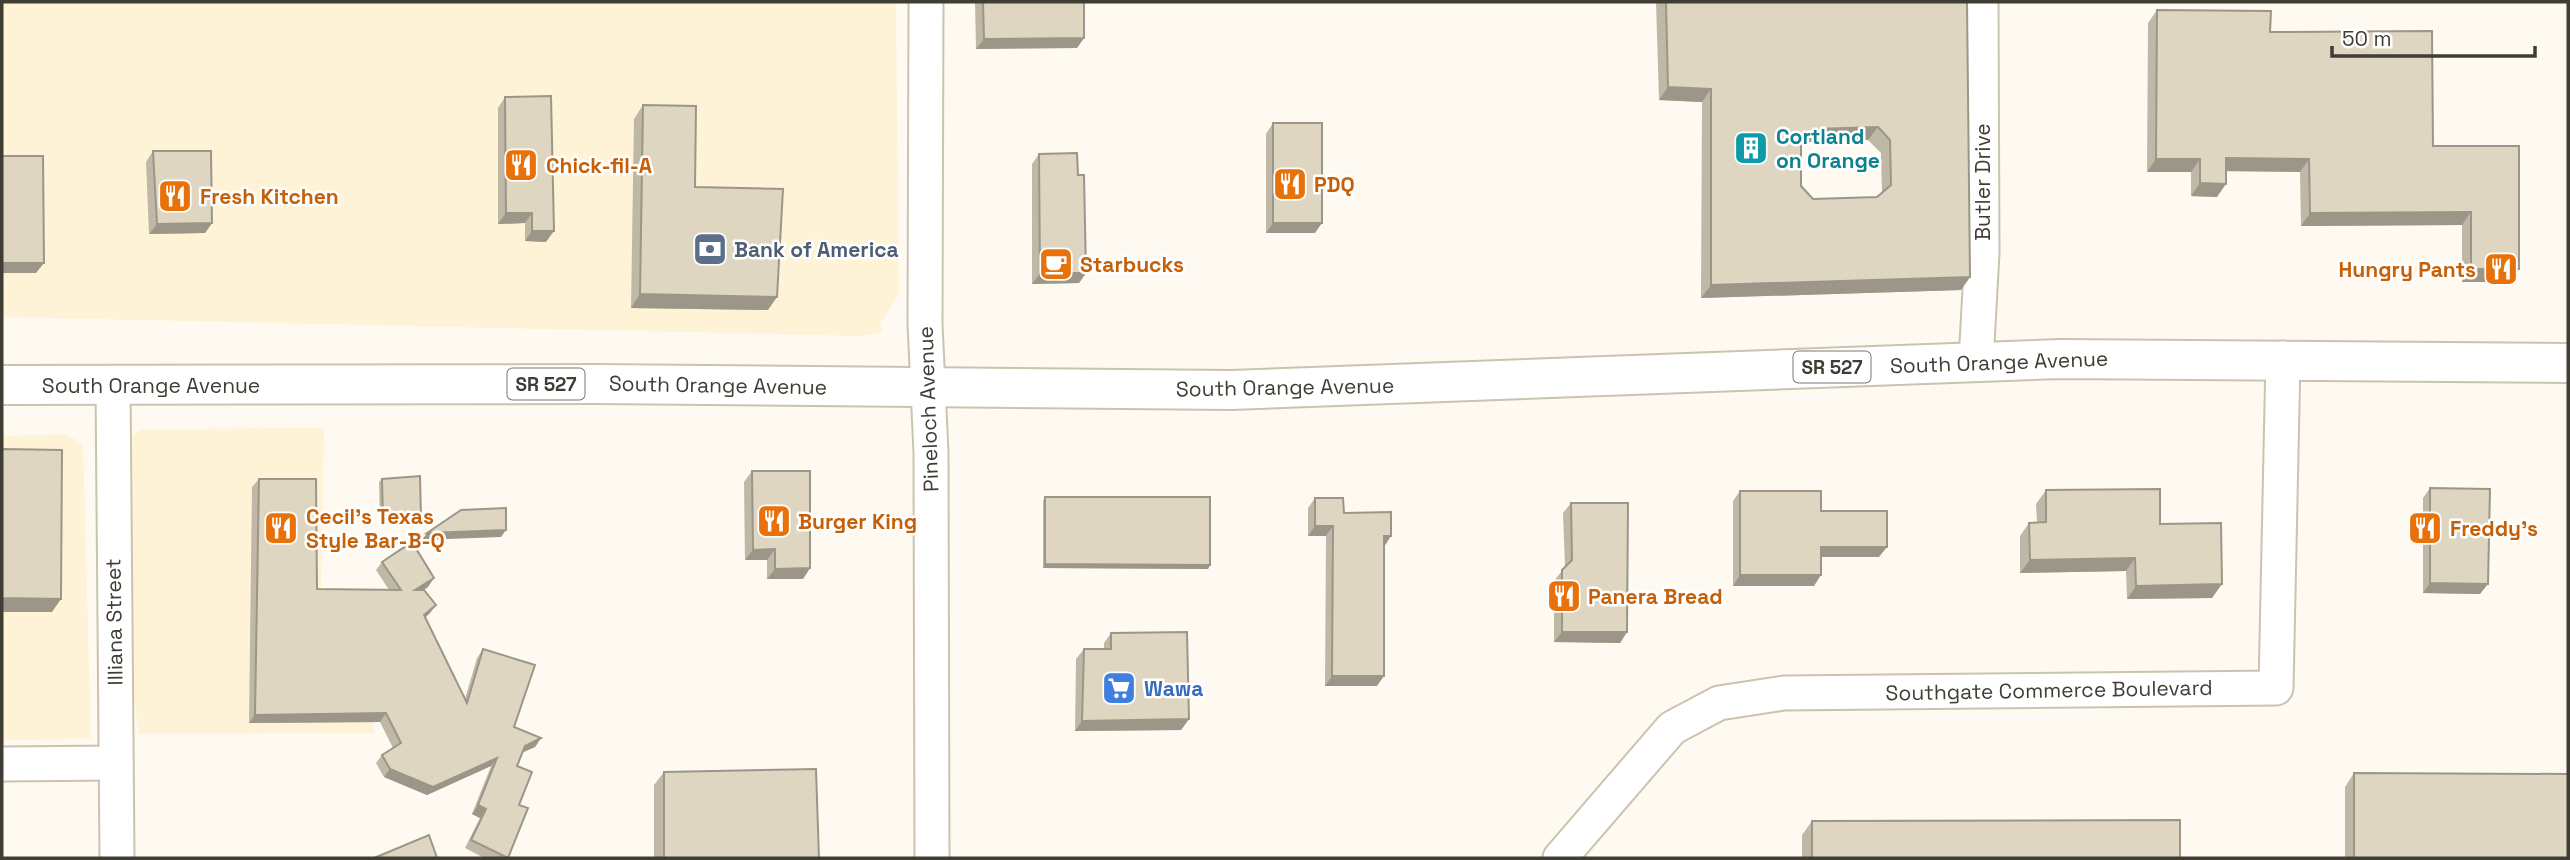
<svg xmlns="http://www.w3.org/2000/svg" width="2570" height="860" viewBox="0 0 2570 860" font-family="'Space Grotesk',sans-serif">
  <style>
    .built { fill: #fef3d6 }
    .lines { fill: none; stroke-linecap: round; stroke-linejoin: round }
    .minor-casing { stroke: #cbc3af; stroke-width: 37 }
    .major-casing { stroke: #cbc3af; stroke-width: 42 }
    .minor { stroke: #fff; stroke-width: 33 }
    .major { stroke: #fff; stroke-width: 38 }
    .wall { fill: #bfb8a6; fill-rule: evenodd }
    .shaded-wall { fill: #9b9687 }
    .building { fill: #ded6c1; stroke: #9b9687; stroke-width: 2; fill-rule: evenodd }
    .labels { text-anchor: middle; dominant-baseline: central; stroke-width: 5; stroke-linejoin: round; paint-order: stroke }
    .shield { fill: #fff; stroke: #797772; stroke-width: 2 }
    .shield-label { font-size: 19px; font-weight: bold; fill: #403d35 }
    .culture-label { font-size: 21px; font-weight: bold; fill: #0d838f; stroke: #fff; text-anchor: start }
    .food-label { font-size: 21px; font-weight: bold; fill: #c56008; stroke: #fff; text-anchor: start }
    .street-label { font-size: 21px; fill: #403d35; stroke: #fff }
    .service-label { font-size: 21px; font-weight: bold; fill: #4e5e75; stroke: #fff; text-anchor: start }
    .shop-label { font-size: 21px; font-weight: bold; fill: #366cbe; stroke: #fff; text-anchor: start }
  </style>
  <rect width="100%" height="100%" fill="#fefaf2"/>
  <!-- built -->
  <g class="built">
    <polygon points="2,2 896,2 899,293 880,325 883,332 860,336 2,317"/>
    <polygon points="324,428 321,590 375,591 374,733 139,734 129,665 130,435 144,429"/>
    <polygon points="67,434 83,445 91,739 2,740 2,436"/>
  </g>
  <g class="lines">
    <!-- minor casing -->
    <g class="minor-casing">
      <g id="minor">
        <polyline points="926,2 925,324 931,453 932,858"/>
        <polyline points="1976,362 1982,253 1981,2"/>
        <polyline points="113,385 117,858"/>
        <polyline points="2,764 116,763"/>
        <polyline points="1560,858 1672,728 1719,703 1784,693 2276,688 2283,358"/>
      </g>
    </g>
    <!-- major casing -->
    <g class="major-casing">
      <polyline id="major" points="2,385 596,384 1231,390 2060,359 2568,363"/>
    </g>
    <!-- minor -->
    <use href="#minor" class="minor"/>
    <!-- major -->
    <use href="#major" class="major"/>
  </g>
  <!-- wall -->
  <g class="wall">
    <polygon points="975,2 1084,2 1084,38 1077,48 976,49"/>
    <path d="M 1656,2 L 1967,2 L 1970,277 L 1961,290 L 1701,298 L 1702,102 L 1659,100 ZM 1868,140 L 1881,153 L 1882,193 L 1877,197 L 1813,199 L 1801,186 L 1801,147 L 1806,142 Z"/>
    <polygon points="2157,10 2270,32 2433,146 2519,269 2510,282 2462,282 2462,225 2301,226 2300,172 2226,171 2217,197 2191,196 2191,172 2147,172 2148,23"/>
    <polygon points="505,97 546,242 525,241 525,223 498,224 498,108"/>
    <polygon points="643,105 768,310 631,308 634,119"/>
    <polygon points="1273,123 1315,233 1266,233 1266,134"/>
    <polygon points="153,151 212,223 205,233 149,234 146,162"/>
    <polygon points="1039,154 1078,175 1086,273 1079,283 1032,284 1032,164"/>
    <polygon points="752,471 810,568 803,579 767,579 767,560 745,560 744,482"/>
    <polygon points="259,479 317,589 389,590 376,570 382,562 428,587 423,590 430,613 425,618 465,699 477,658 483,649 514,727 541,738 535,747 522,753 517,766 519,805 508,858 484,858 465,848 480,818 472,814 491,766 427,795 384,777 376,763 382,755 393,748 380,722 249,723 252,487"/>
    <polygon points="382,479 419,522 380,524 379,482"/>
    <polygon points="2430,488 2480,594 2423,593 2423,498"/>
    <polygon points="2046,490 2160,524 2212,598 2127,599 2126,571 2020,573 2020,536 2029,523 2037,522 2036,504"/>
    <polygon points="1740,491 1821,511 1879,557 1821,557 1814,586 1733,586 1733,501"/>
    <polygon points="1045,497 1210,565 1208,569 1043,568 1043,501"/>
    <polygon points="1315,498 1344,513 1384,546 1377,686 1325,686 1326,536 1308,536 1308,508"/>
    <polygon points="1571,503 1627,632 1620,643 1554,642 1554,581 1565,567 1563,513"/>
    <polygon points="1111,633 1189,719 1181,730 1075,731 1076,659 1084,649 1104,649 1104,643"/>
    <polygon points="664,772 819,858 654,858 654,785"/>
    <polygon points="2354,773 2568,858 2345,858 2345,787"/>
    <polygon points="1812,821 2180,858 1802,858 1802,835"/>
  </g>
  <!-- shaded-wall -->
  <g class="shaded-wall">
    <polygon points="1084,38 1077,48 976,49 984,39"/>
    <polygon points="1668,87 1711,89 1702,102 1659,100"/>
    <polygon points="1878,127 1868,140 1806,142 1792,154 1801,141 1815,129"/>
    <polygon points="2226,158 2309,159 2300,172 2217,171"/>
    <polygon points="2156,159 2200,159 2191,172 2147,172"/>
    <polygon points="2200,183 2226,184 2217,197 2191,196"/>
    <polygon points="2471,212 2462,225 2301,226 2310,213"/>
    <polygon points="506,213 532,213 525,223 498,224"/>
    <polygon points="212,223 205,233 149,234 157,224"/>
    <polygon points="1273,223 1322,223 1315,233 1266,233"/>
    <polygon points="532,231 554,231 546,242 525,241"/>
    <polygon points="2,263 44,263 36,273 2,273"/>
    <polygon points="2471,269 2519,269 2510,282 2462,282"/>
    <polygon points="1040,273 1086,273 1079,283 1032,284"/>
    <polygon points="1970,277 1961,290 1701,298 1711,285"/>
    <polygon points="640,294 777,297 768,310 631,308"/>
    <polygon points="421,518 419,522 380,524 383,520"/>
    <polygon points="1315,526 1333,526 1326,536 1308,536"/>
    <polygon points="506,530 501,537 422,540 427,533"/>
    <polygon points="1384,536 1391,536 1384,547"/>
    <polygon points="1821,547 1887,547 1879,557 1814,557"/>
    <polygon points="775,549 767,560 745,560 753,550"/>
    <polygon points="2135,558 2126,571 2020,573 2030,560"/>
    <polygon points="1045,564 1210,565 1208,569 1043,568"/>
    <polygon points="810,568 803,579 767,579 775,569"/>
    <polygon points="1740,575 1821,575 1814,586 1733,586"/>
    <polygon points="434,578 428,587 409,599 415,590"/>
    <polygon points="2430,583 2488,584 2480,594 2423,593"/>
    <polygon points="2222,584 2212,598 2127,599 2136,586"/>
    <polygon points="2,598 61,599 52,612 2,612"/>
    <polygon points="436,605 430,613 418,623 424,615"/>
    <polygon points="1562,632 1627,632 1620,643 1554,642"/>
    <polygon points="1332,676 1384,676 1377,686 1325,686"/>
    <polygon points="386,713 380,722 249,723 255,715"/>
    <polygon points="1189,719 1181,730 1075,731 1082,721"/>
    <polygon points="541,738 535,747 518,754 525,746"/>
    <polygon points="497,758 491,766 427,795 384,777 390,769"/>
    <polygon points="478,805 486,809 480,818 472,814"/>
  </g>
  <!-- building -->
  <g class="building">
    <polygon points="983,2 1084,2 1084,38 984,39"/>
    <path d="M 1666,2 L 1967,2 L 1970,277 L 1711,285 L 1711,89 L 1668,87 ZM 1878,127 L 1890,140 L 1891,185 L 1877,197 L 1813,199 L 1801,186 L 1801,141 L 1815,129 Z"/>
    <polygon points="2157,10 2271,11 2270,32 2432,31 2433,146 2519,146 2519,269 2471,269 2471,212 2310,213 2309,159 2226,158 2226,184 2200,183 2200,159 2156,159"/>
    <polygon points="551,96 554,231 532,231 532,213 506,213 505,97"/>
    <polygon points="643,105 696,106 695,187 783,189 777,297 640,294"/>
    <rect x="1273" y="123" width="49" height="100"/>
    <polygon points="153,151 211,151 212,223 157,224"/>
    <polygon points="1077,153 1078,175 1084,175 1086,273 1040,273 1039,154"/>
    <polygon points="2,156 43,156 44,263 2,263"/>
    <polygon points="2,449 62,450 61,599 2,598"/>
    <polygon points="752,471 810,471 810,568 775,569 775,549 753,550"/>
    <polygon points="420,476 421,518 383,520 382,479"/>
    <polygon points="259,479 316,479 317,589 401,590 382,562 412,542 434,578 415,590 424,590 436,605 424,615 467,703 483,649 535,665 514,727 541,738 525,746 517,766 532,772 519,805 528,808 508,858 471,840 486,809 478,805 497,758 433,787 390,769 382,755 401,743 386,713 255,715"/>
    <polygon points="2430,488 2490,489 2488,584 2430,583"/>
    <polygon points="2160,489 2160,524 2221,523 2222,584 2136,586 2135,558 2030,560 2029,523 2046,522 2046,490"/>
    <polygon points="1740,491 1821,491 1821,511 1887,511 1887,547 1821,547 1821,575 1740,575"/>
    <polygon points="1045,497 1210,497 1210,565 1045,564"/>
    <polygon points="1315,498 1343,498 1344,513 1391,512 1391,536 1384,536 1384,676 1332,676 1333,526 1315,526"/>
    <polygon points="1571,503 1628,503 1627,632 1562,632 1562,570 1572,560"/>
    <polygon points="506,508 506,530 427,533 461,510"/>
    <polygon points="1187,632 1189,719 1082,721 1084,649 1111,649 1111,633"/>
    <polygon points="816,769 819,858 664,858 664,772"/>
    <polygon points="2354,773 2568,774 2568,858 2354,858"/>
    <polygon points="2180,820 2180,858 1812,858 1812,821"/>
    <polygon points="429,835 437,858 374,858"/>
  </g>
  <!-- icons -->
  <defs>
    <g id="building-square" transform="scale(1.75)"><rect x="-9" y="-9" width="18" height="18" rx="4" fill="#0f9aa8" stroke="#fff"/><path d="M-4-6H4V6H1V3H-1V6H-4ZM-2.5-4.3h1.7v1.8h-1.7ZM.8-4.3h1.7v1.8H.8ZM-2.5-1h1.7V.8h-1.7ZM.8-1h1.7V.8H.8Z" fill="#fff"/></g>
    <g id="restaurant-square" transform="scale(1.75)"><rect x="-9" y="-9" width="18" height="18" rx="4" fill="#e8710a" stroke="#fff"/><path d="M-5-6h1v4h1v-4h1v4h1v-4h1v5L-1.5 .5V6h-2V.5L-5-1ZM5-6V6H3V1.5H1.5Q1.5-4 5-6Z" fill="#fff"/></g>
    <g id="bank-square" transform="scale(1.75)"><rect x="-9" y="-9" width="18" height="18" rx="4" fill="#5c6f8a" stroke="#fff"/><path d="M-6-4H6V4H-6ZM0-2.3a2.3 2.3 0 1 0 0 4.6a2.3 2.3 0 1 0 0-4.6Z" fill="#fff"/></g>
    <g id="cafe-square" transform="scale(1.75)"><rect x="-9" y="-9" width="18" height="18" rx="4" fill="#e8710a" stroke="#fff"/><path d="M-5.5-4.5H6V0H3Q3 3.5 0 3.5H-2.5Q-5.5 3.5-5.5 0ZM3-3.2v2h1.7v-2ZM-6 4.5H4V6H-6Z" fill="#fff"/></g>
    <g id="supermarket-square" transform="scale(1.75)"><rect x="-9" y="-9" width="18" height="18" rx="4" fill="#3f7fe0" stroke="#fff"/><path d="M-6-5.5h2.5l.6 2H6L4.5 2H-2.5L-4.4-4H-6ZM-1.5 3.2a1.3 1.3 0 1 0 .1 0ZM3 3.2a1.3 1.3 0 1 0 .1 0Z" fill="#fff"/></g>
  </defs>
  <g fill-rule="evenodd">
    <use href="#building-square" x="1751" y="148"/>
    <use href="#restaurant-square" x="521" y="165"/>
    <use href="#restaurant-square" x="1290" y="184"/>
    <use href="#restaurant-square" x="175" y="196"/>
    <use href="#bank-square" x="710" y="249"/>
    <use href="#cafe-square" x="1056" y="264"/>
    <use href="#restaurant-square" x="2501" y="269"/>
    <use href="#restaurant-square" x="774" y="521"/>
    <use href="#restaurant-square" x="281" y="528"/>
    <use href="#restaurant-square" x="2425" y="528"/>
    <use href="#restaurant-square" x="1564" y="596"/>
    <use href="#supermarket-square" x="1119" y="688"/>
  </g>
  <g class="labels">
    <!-- shield labels -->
    <g class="shield">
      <rect x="1793.5" y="351.5" width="77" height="31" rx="5"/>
      <rect x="507.5" y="368.5" width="77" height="31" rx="5"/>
    </g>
    <g class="shield-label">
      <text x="1832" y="367">SR 527</text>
      <text x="546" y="384">SR 527</text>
    </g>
    <!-- culture labels -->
    <g class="culture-label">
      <text x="1776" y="136">Cortland<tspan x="1776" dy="24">on Orange</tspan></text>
    </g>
    <!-- food labels -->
    <g class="food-label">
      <text x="546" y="165">Chick-fil-A</text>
      <text x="1314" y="184">PDQ</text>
      <text x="200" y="196">Fresh Kitchen</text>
      <text x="1080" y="264">Starbucks</text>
      <text x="2476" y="269" text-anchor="end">Hungry Pants</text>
      <text x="306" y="516">Cecil's Texas<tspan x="306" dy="24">Style Bar-B-Q</tspan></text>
      <text x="798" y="521">Burger King</text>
      <text x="2450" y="528">Freddy's</text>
      <text x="1588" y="596">Panera Bread</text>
    </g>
    <!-- street labels -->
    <g class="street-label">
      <text transform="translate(1982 182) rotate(-90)">Butler Drive</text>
      <text transform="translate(1999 362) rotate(-2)">South Orange Avenue</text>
      <text x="151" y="385">South Orange Avenue</text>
      <text transform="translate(718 385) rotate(1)">South Orange Avenue</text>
      <text transform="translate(1285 387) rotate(-1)">South Orange Avenue</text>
      <text transform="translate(928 409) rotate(-92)">Pineloch Avenue</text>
      <text transform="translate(114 622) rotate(-91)">Illiana Street</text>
      <text transform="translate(2049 690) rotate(-1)">Southgate Commerce Boulevard</text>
    </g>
    <!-- service labels -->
    <g class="service-label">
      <text x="734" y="249">Bank of America</text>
    </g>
    <!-- shop labels -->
    <g class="shop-label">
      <text x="1144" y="688">Wawa</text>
    </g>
  </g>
  <!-- border -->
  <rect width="2570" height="860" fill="none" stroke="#403d35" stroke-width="7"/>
  <!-- scale -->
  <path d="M2332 46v10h203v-10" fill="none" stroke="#403d35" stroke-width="3.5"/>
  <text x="2342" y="46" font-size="21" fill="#403d35" stroke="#ffffff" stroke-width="5" paint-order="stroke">50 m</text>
</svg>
